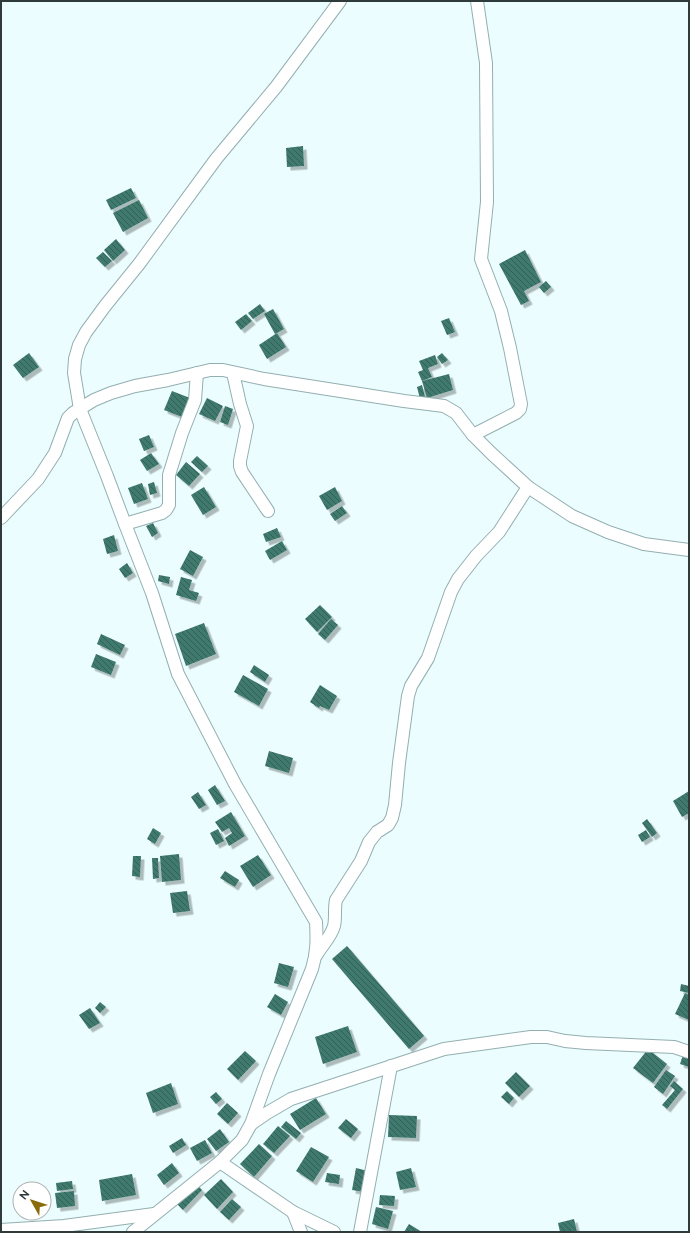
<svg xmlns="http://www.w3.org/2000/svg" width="690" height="1233" viewBox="0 0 690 1233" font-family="Raleway,sans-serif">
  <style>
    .building { fill: url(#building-back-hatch); filter: url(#shadow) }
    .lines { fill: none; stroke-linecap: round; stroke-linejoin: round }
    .street-casing { stroke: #94afb1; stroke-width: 14 }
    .street { stroke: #fff; stroke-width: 12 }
  </style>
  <defs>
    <pattern id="building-back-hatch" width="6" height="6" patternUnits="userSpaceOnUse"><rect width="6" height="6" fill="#3f7a6e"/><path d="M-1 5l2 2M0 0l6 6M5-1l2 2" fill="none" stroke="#336057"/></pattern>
    <filter id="shadow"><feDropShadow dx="3.5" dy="3.5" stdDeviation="0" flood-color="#0004"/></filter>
  </defs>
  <rect width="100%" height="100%" fill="#ebfdfe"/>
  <!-- building -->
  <g class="building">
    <polygon points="303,146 304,166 287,167 286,148"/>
    <polygon points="131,188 136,198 111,210 106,200"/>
    <polygon points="139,200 148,218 123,232 113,213"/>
    <polygon points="116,239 125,250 113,261 104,250"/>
    <polygon points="525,250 541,282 524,291 529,301 521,305 499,264"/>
    <polygon points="103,252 112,261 105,267 96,258"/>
    <polygon points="546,281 551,287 544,293 539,287"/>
    <polygon points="260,304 265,311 253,319 248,313"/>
    <polygon points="273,309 284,329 275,334 264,314"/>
    <polygon points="246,314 252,321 241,330 235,322"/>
    <polygon points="449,318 455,332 447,335 441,321"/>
    <polygon points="277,333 286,347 267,359 259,345"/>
    <polygon points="29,353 39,367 23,378 13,365"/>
    <polygon points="442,353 448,360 442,364 437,357"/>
    <polygon points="435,355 438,364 428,368 432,377 422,381 418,372 423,370 419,361"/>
    <polygon points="449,374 453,390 427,398 422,381"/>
    <polygon points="422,385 425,397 420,399 417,387"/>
    <polygon points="172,391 190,398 182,417 164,410"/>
    <polygon points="207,398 223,406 215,421 199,414"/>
    <polygon points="225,406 233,409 228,425 220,422"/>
    <polygon points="149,435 154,447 144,451 139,439"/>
    <polygon points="151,453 159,464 147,471 140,460"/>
    <polygon points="197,456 208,466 202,472 191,462"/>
    <polygon points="186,462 200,474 189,486 176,475"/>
    <polygon points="154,482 157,493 150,495 148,484"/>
    <polygon points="142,483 148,499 134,504 128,488"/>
    <polygon points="204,487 216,507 203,515 191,495"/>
    <polygon points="335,487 342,501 327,510 319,496"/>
    <polygon points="342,506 347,513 335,521 330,514"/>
    <polygon points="153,523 158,533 152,537 146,526"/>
    <polygon points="277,528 281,537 266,542 263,534"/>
    <polygon points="114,535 118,551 107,554 103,539"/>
    <polygon points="282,541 287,550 270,560 265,551"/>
    <polygon points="190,550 203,557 193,576 180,569"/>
    <polygon points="127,563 133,573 125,578 119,569"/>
    <polygon points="159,575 170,577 169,584 158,581"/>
    <polygon points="181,577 192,580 189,590 199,593 196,601 176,595"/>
    <polygon points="320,605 332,617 317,632 305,619"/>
    <polygon points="331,619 338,625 325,640 318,634"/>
    <polygon points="204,623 216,654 186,666 175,634"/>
    <polygon points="101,634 125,645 120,655 97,644"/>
    <polygon points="96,654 116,662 111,675 91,667"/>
    <polygon points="254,665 269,675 265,682 250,672"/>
    <polygon points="243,675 268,689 259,706 234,692"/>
    <polygon points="320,685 337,696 329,710 320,706 319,708 310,702"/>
    <polygon points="269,751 293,758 289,773 265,766"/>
    <polygon points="215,785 225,801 217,805 208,790"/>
    <polygon points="689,791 689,813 682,817 673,801"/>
    <polygon points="198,792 206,805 199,809 191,797"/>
    <polygon points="231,812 245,836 229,846 225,838 232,833 229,828 222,832 215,822"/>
    <polygon points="647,819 657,833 652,837 642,823"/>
    <polygon points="153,828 161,833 155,844 147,839"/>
    <polygon points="218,829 224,841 216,845 210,833"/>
    <polygon points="646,830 650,837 642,842 638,835"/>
    <polygon points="179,854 181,880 162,882 160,856"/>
    <polygon points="258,855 271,875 253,887 240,866"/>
    <polygon points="133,856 141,856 140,877 132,876"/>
    <polygon points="152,858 158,858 159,878 153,879"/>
    <polygon points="225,871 239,880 235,887 220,878"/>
    <polygon points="187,891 190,911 173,913 170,893"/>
    <polygon points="347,946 424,1036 409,1049 332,959"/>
    <polygon points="279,963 294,967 288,987 274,983"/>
    <polygon points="681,984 689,986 689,993 680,991"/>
    <polygon points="685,993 689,995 689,1020 675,1014"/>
    <polygon points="275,994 288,1002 281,1015 267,1007"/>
    <polygon points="100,1002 106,1007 100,1013 95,1008"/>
    <polygon points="90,1008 100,1023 89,1029 79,1015"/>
    <polygon points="348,1026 357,1052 323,1064 315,1037"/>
    <polygon points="648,1049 667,1064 653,1083 633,1068"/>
    <polygon points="685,1049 689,1050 689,1067 680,1064"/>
    <polygon points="245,1051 256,1061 238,1080 227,1069"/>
    <polygon points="666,1070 675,1076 663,1094 654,1087"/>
    <polygon points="516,1072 530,1086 519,1097 505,1083"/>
    <polygon points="674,1081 683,1089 667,1109 662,1105 675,1090 670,1086"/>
    <polygon points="171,1083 178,1104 153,1113 146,1093"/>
    <polygon points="507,1091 514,1098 509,1104 501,1097"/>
    <polygon points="216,1092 222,1099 216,1104 210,1097"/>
    <polygon points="316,1098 326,1114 300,1130 290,1114"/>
    <polygon points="227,1103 238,1113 228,1124 217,1114"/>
    <polygon points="389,1115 417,1116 416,1138 388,1137"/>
    <polygon points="346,1119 358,1129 351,1138 338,1128"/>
    <polygon points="286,1121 301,1133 296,1139 281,1127"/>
    <polygon points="278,1126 290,1136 274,1153 263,1144"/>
    <polygon points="220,1129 229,1142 216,1151 207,1139"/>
    <polygon points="182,1138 186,1145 173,1153 169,1146"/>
    <polygon points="205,1140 212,1153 197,1161 190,1148"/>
    <polygon points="259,1144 272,1156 254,1177 240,1164"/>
    <polygon points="311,1147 329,1157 313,1182 296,1171"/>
    <polygon points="172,1163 179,1173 164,1185 157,1175"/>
    <polygon points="356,1168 368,1171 364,1192 352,1190"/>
    <polygon points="411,1168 416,1187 400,1190 396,1172"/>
    <polygon points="327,1173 340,1175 339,1184 325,1182"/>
    <polygon points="132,1174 136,1195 102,1201 99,1180"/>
    <polygon points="221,1179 233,1192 217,1209 204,1195"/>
    <polygon points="72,1181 73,1189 57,1191 56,1183"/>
    <polygon points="196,1184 202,1190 183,1210 176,1203"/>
    <polygon points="74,1191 75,1206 57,1208 55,1193"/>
    <polygon points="380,1195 395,1196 394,1206 379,1205"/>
    <polygon points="232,1199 241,1207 229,1220 220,1212"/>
    <polygon points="376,1207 393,1211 388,1229 372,1224"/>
    <polygon points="574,1219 577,1232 560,1232 558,1223"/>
    <polygon points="409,1224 422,1232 404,1232"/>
  </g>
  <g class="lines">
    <!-- street casing -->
    <g class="street-casing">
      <g id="street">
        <polyline points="233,373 240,404 247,426 240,461 240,466 242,472 268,511"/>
        <polyline points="473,435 516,413 520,409 521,404 510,348 501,311 481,259 487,202 486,63 477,1"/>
        <polyline points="1,518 38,479 55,453 68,418 73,413 94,400 111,393 135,386 168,380 210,370 223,370 264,379 404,401 444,406 456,413 473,435 491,453 528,487 572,516 608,532 644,544 689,550"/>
        <polyline points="125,524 162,513 166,510 169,505 169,475 182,433 195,400 197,373"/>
        <path d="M 317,954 C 322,945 331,937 334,926 C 336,918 334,909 336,900 L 361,861 L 369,842 L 377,832 L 388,825 L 392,818 L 395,805 L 399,763 L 408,696 L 411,686 L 428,658 L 451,592 L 458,579 L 476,556 L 499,532 L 528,487"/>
        <polyline points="251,1124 267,1113 291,1099 444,1049 531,1037 547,1037 565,1041 586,1043 674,1047 689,1052"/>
        <polyline points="220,1162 293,1212 334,1232"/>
        <polyline points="293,1212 301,1232"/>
        <polyline points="1,1230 64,1226 154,1214"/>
        <path d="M 133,1232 L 220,1162 L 242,1140 L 251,1124 L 269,1074 L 312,969 C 317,952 317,941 316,922 L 235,784 L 178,674 L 152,593 L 125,524 L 107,476 L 80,409 L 74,373 L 75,359 L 79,345 L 86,332 L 105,306 L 139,264 L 216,159 L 276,87 L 340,1"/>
        <polyline points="360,1232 391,1066"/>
      </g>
    </g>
    <!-- street -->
    <use href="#street" class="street"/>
  </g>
  <!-- border -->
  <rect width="690" height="1233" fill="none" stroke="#2f3b3b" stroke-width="4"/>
  <!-- north arrow -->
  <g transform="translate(32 1201) rotate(309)"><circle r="19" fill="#ffffff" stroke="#acb1b1"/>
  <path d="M0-3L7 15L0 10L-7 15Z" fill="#8a6b0a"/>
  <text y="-6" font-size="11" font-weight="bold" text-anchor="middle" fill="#2f3b3b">N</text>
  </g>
</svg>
